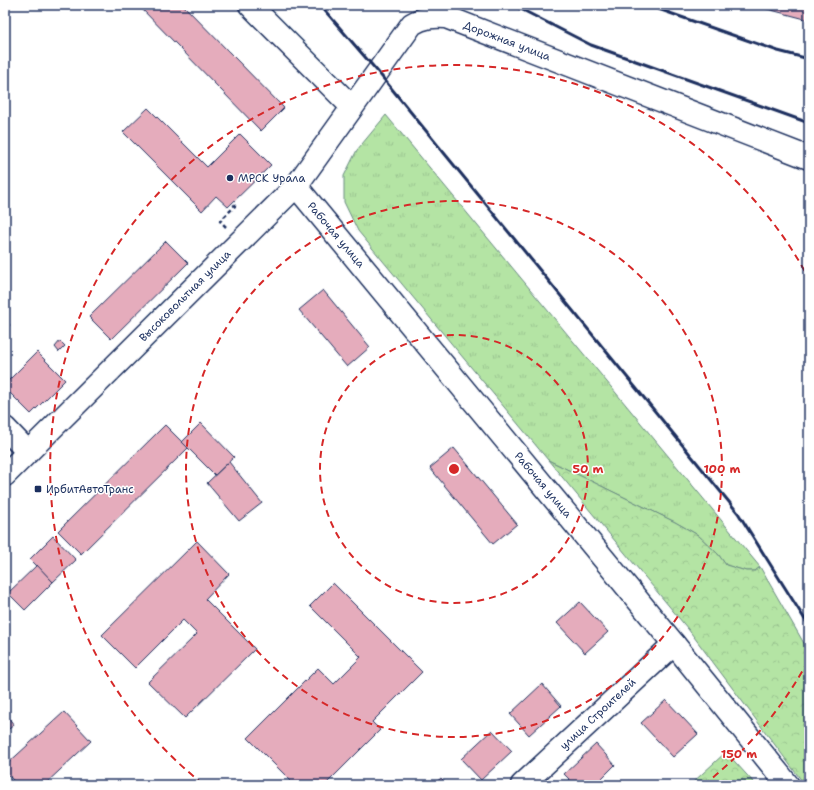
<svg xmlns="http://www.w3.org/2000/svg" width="814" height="790" viewBox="0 0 814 790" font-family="'Shantell Sans',sans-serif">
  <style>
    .grass { fill: url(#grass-tufts); stroke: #688a81 }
    .forest { fill: url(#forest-crowns); stroke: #688a81 }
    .building { fill: #e5acbc; stroke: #1b2f5e }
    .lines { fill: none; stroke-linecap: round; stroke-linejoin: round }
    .minor-casing { stroke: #1b2f5e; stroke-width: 25 }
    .path { stroke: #1b2f5e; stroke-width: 2.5; stroke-dasharray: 4 3; stroke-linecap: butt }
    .minor { stroke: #fff; stroke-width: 22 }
    .rail { stroke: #1b2f5e; stroke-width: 3 }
    .ring { fill: none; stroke: #d62828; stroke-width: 2; stroke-dasharray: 7 5 }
    .poi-dot { fill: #1b2f5e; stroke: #fff; stroke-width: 1.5 }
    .labels { text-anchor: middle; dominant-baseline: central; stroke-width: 3; stroke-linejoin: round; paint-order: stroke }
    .street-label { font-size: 11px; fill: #1b2f5e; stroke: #fff }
    .poi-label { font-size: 11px; fill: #1b2f5e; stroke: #fff; text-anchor: start }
    .centre { fill: #d62828; stroke: #fff; stroke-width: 2 }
    .ring-label { font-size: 12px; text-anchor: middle; font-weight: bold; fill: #d62828; stroke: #fff; stroke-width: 3; stroke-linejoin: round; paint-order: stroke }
  </style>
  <defs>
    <pattern id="grass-tufts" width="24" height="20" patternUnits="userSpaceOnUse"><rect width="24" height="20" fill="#b4e4a4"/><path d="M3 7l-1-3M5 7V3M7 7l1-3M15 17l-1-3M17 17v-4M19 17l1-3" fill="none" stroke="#9ac490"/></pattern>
    <pattern id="forest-crowns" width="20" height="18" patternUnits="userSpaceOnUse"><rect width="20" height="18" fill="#b4e4a4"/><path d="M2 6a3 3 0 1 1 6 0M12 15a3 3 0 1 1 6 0" fill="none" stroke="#9ac490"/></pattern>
  </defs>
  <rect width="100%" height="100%" fill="#fff"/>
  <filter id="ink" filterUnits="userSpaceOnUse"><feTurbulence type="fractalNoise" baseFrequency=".025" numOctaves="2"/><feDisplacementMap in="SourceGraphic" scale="8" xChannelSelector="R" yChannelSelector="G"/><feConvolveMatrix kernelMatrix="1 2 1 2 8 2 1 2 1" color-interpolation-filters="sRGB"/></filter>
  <g filter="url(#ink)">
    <!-- grass -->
    <polygon class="grass" points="386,115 760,567 755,571 746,571 726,565 718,554 698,535 675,522 548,460 358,231 344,202 344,176 357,150"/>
    <!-- forest -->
    <g class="forest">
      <polygon points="548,460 675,522 698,535 718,554 726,565 746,571 755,571 760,567 809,652 809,785 805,785 688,629"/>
      <polygon points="726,752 756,785 690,785"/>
    </g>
    <!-- building -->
    <g class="building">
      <polygon points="138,5 183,5 284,108 261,131"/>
      <polygon points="752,5 809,5 809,20"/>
      <polygon points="148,108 207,167 240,134 271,165 228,207 216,196 202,211 123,132"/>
      <polygon points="166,241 188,263 111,339 89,317"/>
      <polygon points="323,290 370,347 347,367 299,310"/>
      <polygon points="5,320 10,325 5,329"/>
      <polygon points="60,341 65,346 59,352 55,347"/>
      <polygon points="37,352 65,380 31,414 5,388 5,384"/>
      <polygon points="201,423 234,457 215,475 182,442"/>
      <polygon points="165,425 188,448 81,554 58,531"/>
      <polygon points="454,448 517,524 493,544 430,468"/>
      <polygon points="229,462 262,503 239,521 207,483"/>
      <polygon points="53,536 76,560 53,582 30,559"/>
      <polygon points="197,541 229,574 205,599 255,649 185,718 148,682 197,634 183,620 135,668 102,635"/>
      <polygon points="37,565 53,582 25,610 8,593"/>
      <polygon points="333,583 422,672 372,722 380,730 325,785 295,785 248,738 318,668 334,684 361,657 310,606"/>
      <polygon points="580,602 608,632 585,653 557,623"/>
      <polygon points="542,684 561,706 529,735 510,714"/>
      <polygon points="666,700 698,734 673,757 641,723"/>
      <polygon points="64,712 91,741 44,785 18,785 5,772 5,766"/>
      <polygon points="5,713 14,725 5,732"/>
      <polygon points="492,730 512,751 481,780 461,759"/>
      <polygon points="596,744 615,765 595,785 575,785 564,774"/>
      <polygon points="441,778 448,785 433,785"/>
    </g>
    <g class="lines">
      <!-- minor casing -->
      <g class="minor-casing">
        <g id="minor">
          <polyline points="250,5 352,107"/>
          <polyline points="296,186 674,644 788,785"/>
          <polyline points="5,428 28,452"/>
          <path d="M 5,475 L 296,186 L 412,24 C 424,17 433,16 446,17 L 809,158"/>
          <polyline points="522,785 674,644"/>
        </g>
      </g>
      <!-- path -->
      <polyline class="path" points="226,227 220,221 235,206 232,203"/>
      <!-- minor -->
      <use href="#minor" class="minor"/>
      <!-- rail -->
      <g class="rail">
        <polyline points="320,5 378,72 738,513 809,626"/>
        <polyline points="513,5 591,45 809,123"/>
        <polyline points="647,5 778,51 809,59"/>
      </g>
    </g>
  </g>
  <!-- distance rings -->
  <g class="ring">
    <circle cx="454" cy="469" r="134"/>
    <circle cx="454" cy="469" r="268"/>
    <path d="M808 661A403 403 0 0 1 705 784M203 784A403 403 0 1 1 808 277"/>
  </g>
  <!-- markers -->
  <g class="poi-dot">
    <circle cx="230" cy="178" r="4"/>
    <rect x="34" y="485" width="8" height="8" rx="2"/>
  </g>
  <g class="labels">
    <!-- street labels -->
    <g class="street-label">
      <text transform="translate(507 41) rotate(21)">Дорожная улица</text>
      <text transform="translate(336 235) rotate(50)">Рабочая улица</text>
      <text transform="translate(185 296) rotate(-45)">Высоковольтная улица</text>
      <text transform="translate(543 485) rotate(50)">Рабочая улица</text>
      <text transform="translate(598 714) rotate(-43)">улица Строителей</text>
    </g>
    <!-- poi labels -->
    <g class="poi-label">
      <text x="238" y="178">МРСК Урала</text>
      <text x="46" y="489">ИрбитАвтоТранс</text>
    </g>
  </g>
  <circle cx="454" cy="469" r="6" class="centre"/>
  <g class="ring-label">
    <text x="588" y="473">50 m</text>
    <text x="722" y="473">100 m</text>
    <text x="739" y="758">150 m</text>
  </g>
  <!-- margin -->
  <rect width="814" height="790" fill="none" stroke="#fff" stroke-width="20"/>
  <rect x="10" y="10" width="794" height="770" fill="none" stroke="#1b2f5e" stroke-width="1.5" filter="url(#ink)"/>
</svg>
